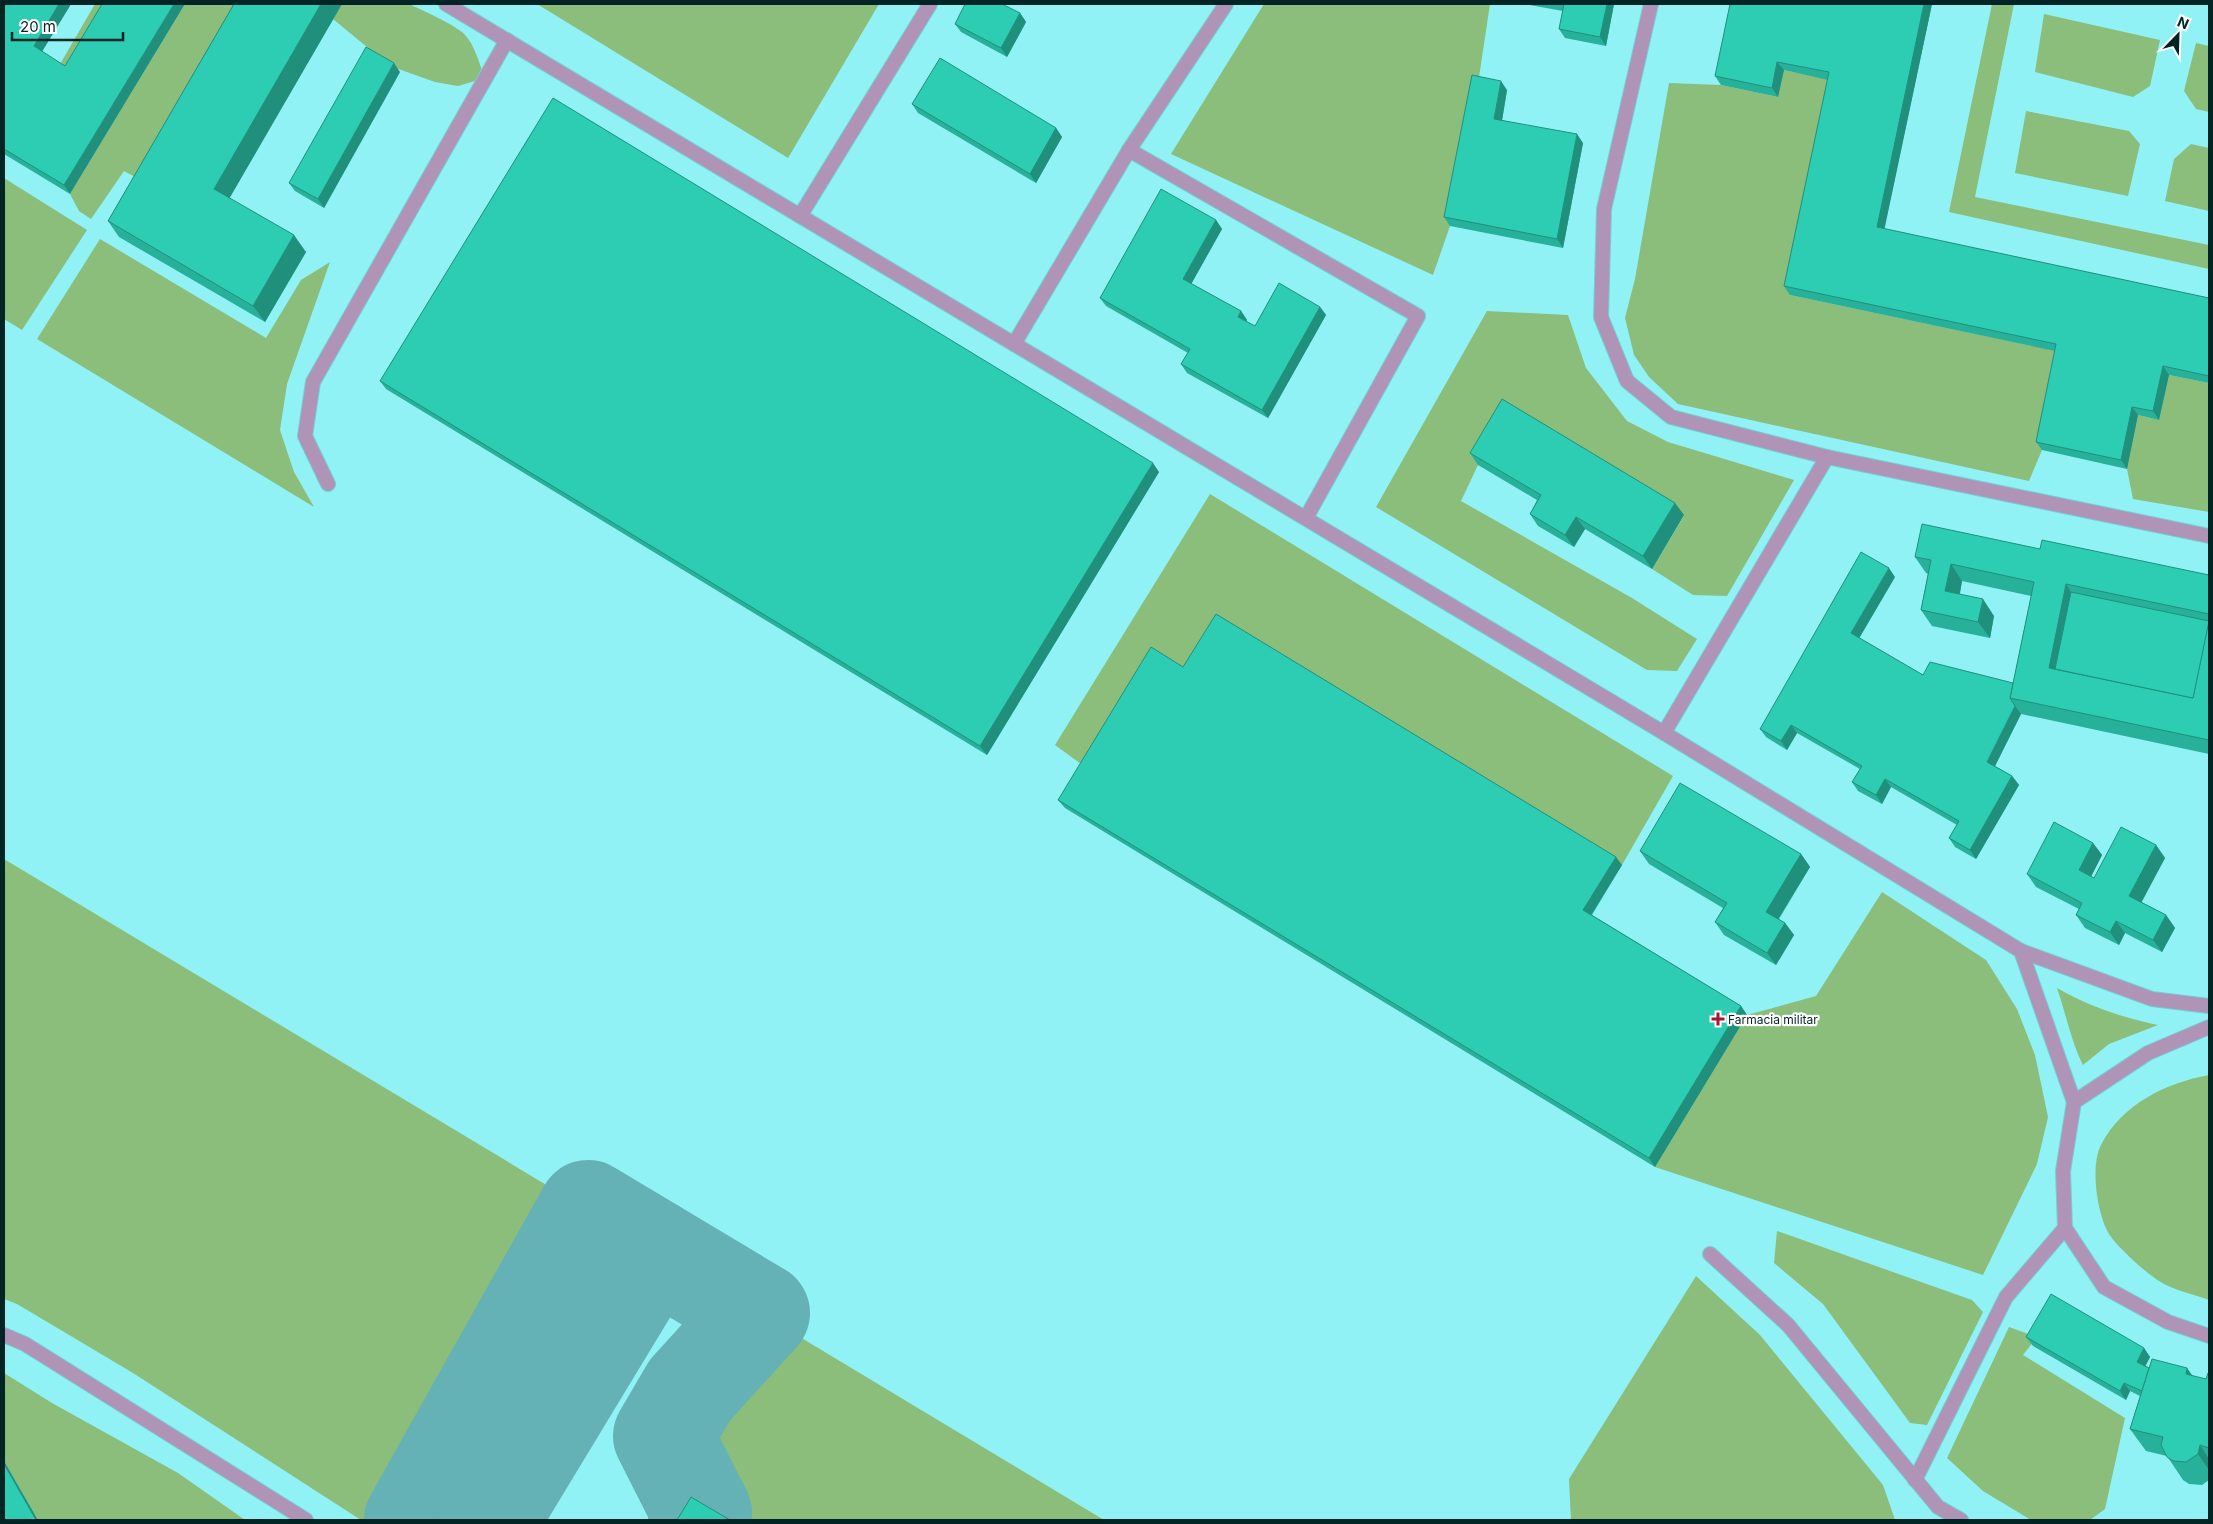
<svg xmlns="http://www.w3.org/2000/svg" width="2213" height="1524" viewBox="0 0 2213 1524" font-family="Inter,sans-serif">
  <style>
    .green { fill: #8bbd7b }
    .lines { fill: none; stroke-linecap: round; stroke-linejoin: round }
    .taxiway { stroke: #64b2b5; stroke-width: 100 }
    .service-casing { stroke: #77cdd0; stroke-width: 16 }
    .service { stroke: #af94b7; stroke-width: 14 }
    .wall { fill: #27b09a }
    .shaded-wall { fill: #20907d }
    .building { fill: #2dcdb3; stroke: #20907d }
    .poi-dot { fill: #a91232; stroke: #fff; stroke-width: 2 }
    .labels { text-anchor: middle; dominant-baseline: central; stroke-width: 4.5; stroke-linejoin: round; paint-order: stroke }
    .poi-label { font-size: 12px; fill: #032425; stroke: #fff; text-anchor: start }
  </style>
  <rect width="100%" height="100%" fill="#90f2f5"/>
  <!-- green -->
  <g class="green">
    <polygon points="95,4 114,4 71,74 59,66"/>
    <polygon points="185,4 255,4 150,185 124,171 91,219 79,211 70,194"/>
    <path d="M 342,4 L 409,4 C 426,12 447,21 462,32 C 474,42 479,63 485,78 L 458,86 L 435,82 L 390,66 L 333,19 Z"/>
    <polygon points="537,4 879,4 788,158"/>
    <polygon points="1264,4 1490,4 1478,84 1450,226 1433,275 1171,154"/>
    <polygon points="1992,4 2014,4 1975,197 2209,245 2209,269 1949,212"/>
    <polygon points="2044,14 2160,40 2150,86 2133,97 2035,72"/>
    <polygon points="2196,43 2209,46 2209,112 2196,109 2184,91"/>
    <polygon points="1784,70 1835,81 1790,295 2062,352 2042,450 2029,481 1678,404 1649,377 1634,355 1625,318 1635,279 1669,83 1721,85 1778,97"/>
    <polygon points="2026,111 2129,131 2140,144 2128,196 2015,173"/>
    <polygon points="2191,144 2209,148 2209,211 2165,201 2174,159"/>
    <polygon points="4,178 87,230 22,330 4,319"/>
    <polygon points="100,239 266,338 301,280 330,262 287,384 280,430 294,472 314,507 37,339"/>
    <polygon points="1487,311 1568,315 1586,368 1627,421 1668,442 1794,480 1727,596 1693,595 1652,569 1684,516 1510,412 1478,465 1461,501 1632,598 1697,639 1677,671 1647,670 1376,507"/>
    <polygon points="2169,375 2209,383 2209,512 2133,499 2127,469 2138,415 2159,420"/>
    <polygon points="1210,494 1673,776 1622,865 1190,676 1088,769 1055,745"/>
    <polygon points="4,859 588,1210 414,1520 361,1520 133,1373 17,1304 4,1299"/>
    <polygon points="1882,892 1986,960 2017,1009 2035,1055 2048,1117 2037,1164 1983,1275 1655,1167 1747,1015 1816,996"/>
    <path d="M 2057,988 C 2090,1007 2121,1017 2158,1025 L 2109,1044 L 2083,1065 C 2071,1041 2066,1014 2057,988 Z"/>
    <path d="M 2209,1075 L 2209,1300 C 2193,1294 2173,1290 2159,1281 C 2144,1271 2119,1249 2109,1234 C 2097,1214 2090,1166 2101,1145 C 2122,1104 2166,1083 2209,1075 Z"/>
    <polygon points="1777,1231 1972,1300 1983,1312 1927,1425 1910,1423 1823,1304 1774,1263"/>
    <polygon points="1696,1276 1760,1335 1883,1485 1895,1520 1571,1520 1569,1479"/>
    <polygon points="760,1313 1104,1520 714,1520 702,1513 663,1436 690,1390"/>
    <polygon points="2009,1327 2037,1337 2023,1355 2125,1418 2105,1509 2090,1520 2031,1520 1983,1491 1947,1458"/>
    <polygon points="4,1373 52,1403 178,1473 245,1520 38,1520 4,1461"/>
  </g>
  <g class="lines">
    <!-- taxiway -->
    <g class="taxiway">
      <polyline points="414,1520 588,1210 760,1313 690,1390 663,1436 702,1513 698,1520"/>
      <polyline points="489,1520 653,1249"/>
    </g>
    <!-- service casing -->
    <g class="service-casing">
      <g id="service">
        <polyline points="446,4 1664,733 2021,951 2152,999 2209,1006"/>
        <polyline points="1651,4 1604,209 1601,317 1627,381 1671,417 1827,457 2209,536"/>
        <polyline points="1129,150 1418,316 1306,518"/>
        <polyline points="800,216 930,4"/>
        <polyline points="1014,344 1129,150 1226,4"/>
        <polyline points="328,484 305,436 313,382 507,40"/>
        <polyline points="1664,733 1827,457"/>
        <polyline points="2021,951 2074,1102"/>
        <polyline points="2209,1027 2148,1053 2074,1102 2063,1171 2065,1228 2104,1287 2168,1322 2209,1336"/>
        <polyline points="1710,1254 1788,1325 1938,1507 1961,1520"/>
        <polyline points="4,1335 25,1344 306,1520"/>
        <polyline points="1915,1480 2006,1297 2065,1228"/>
      </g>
    </g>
    <!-- service -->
    <use href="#service" class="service"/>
  </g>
  <!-- wall -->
  <g class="wall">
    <polygon points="4,4 71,4 42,51 70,194 4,154"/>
    <polygon points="234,4 342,4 229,198 306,252 265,322 119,237 108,221"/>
    <polygon points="1524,4 1614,4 1606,46 1565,38 1559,29 1563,11"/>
    <polygon points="1932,4 1884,229 2209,298 2209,383 2169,375 2159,420 2138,415 2127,469 2042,450 2036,442 2055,351 1790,295 1784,286 1828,80 1784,70 1778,97 1721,85 1715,76"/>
    <polygon points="1020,13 1026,22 1007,57 961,32 955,24"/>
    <polygon points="400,72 324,208 295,191 289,183"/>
    <polygon points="1507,90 1502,120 1583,143 1563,248 1450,226 1444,217"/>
    <polygon points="912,104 1056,128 1062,137 1036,183 918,113"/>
    <polygon points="1216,220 1222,229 1191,284 1241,311 1247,320 1246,321 1255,326 1320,307 1326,315 1268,418 1187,373 1181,364 1188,353 1106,306 1100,298"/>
    <polygon points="380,381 1159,472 987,755 386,389"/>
    <polygon points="1470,453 1684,515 1652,569 1585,529 1574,547 1538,526 1530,514 1537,500 1478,465"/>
    <polygon points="2040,549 2209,575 2209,754 2021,714 1995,766 2012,776 2019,785 1976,859 1955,847 1949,838 1957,825 1891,787 1882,804 1858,791 1852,782 1860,769 1797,733 1787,750 1766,737 1760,729 1895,577 1859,638 1923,675 2013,683 2031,596 1962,581 1960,594 1994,616 1990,638 1932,626 1921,610 1928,574 1926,573 1915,557"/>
    <polygon points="1183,667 1622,865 1592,915 1741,1006 1747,1015 1655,1167 1065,808 1058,800"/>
    <polygon points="2093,843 2102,855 2091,876 2094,878 2156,845 2165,858 2141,902 2166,915 2175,928 2162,952 2125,933 2119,945 2085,928 2076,915 2079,909 2036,887 2027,874"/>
    <polygon points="1640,851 1801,854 1810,867 1779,919 1785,923 1794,935 1776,965 1724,935 1715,922 1723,908 1649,864"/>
    <polygon points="2026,1337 2144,1348 2150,1357 2145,1366 2149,1368 2187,1368 2192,1376 2206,1379 2209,1373 2209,1480 2202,1485 2189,1484 2183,1480 2167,1456 2146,1451 2130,1429 2140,1396 2130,1391 2126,1400 2033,1346"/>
  </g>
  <!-- shaded-wall -->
  <g class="shaded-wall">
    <polygon points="59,4 71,4 40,55 34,46"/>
    <polygon points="174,4 185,4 70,194 64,185"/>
    <polygon points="321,4 342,4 225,206 214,189"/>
    <polygon points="1607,4 1614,4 1606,46 1600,37"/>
    <polygon points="1924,4 1932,4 1883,236 1877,227"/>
    <polygon points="1020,13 1026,22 1007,57 1001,48"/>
    <polygon points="1777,62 1784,70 1778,97 1772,88"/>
    <polygon points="394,63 400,72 324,208 318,199"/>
    <polygon points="1501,81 1507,90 1501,127 1494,119"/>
    <polygon points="1056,128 1062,137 1036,183 1030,174"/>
    <polygon points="1577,134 1583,143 1563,248 1557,239"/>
    <polygon points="1216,220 1222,229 1189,288 1183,279"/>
    <polygon points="294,235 306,252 265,322 253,306"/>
    <polygon points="1320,307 1326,315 1268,418 1262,410"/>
    <polygon points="1241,311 1247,320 1244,325 1238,317"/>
    <polygon points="2163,366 2169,375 2159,420 2153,411"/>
    <polygon points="2132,407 2138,415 2127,469 2121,460"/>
    <polygon points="1153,463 1159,472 987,755 980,746"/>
    <polygon points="1675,503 1684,515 1652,569 1643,556"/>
    <polygon points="1576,517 1585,529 1574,547 1565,535"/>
    <polygon points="1951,564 1962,581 1957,608 1945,591"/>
    <polygon points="1889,568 1895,577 1857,642 1851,633"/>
    <polygon points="2066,584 2077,601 2062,677 2049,668"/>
    <polygon points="1983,599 1994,616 1990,638 1978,622"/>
    <polygon points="2015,706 2021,714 1993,770 1987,762"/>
    <polygon points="1791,725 1797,733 1787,750 1781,741"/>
    <polygon points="2012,776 2019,785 1976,859 1970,850"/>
    <polygon points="1885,779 1891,787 1882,804 1876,795"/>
    <polygon points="2093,843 2102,855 2088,883 2079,870"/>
    <polygon points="2156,845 2165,858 2138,909 2129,896"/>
    <polygon points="1801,854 1810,867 1775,924 1766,912"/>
    <polygon points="1616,857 1622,865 1589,918 1583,910"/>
    <polygon points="2166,915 2175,928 2162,952 2153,940"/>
    <polygon points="2116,921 2125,933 2119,945 2110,932"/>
    <polygon points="1785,923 1794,935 1776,965 1767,953"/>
    <polygon points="1741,1006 1747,1015 1655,1167 1649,1158"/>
    <polygon points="2144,1348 2150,1357 2143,1371 2137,1362"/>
    <polygon points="2187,1368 2203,1391 2186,1374"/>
    <polygon points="2124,1383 2130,1391 2126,1400 2120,1391"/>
    <polygon points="2200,1445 2209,1459 2209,1470 2198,1454"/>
    <polygon points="4,1461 38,1520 36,1520 4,1464"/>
  </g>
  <!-- building -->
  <g class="building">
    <polygon points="4,4 59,4 34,46 65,66 102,4 174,4 64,185 4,149"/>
    <polygon points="234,4 321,4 214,189 294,235 253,306 108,221"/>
    <polygon points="965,4 1002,4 1020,13 1001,48 955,24"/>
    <polygon points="1563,4 1607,4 1600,37 1559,29 1564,4"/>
    <polygon points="1730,4 1924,4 1877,227 2209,298 2209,376 2163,366 2153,411 2132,407 2121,460 2036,442 2056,344 1784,286 1829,72 1777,62 1772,88 1715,76"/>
    <polygon points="366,47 394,63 318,199 289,183"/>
    <polygon points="940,58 1056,128 1030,174 912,104"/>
    <polygon points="1472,75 1501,81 1494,119 1577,134 1557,239 1444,217"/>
    <polygon points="553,98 1153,463 980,746 380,381"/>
    <polygon points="1161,189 1216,220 1183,279 1241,311 1238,317 1255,326 1279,283 1320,307 1262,410 1181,364 1190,349 1100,298"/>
    <polygon points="1502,399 1675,503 1643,556 1576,517 1565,535 1530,514 1541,495 1470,453"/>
    <polygon points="1922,524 2040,549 2042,540 2209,575 2209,614 2066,584 2049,668 2193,698 2209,618 2209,740 2010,698 2034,582 1951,564 1945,591 1983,599 1978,622 1921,610 1931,560 1915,557"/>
    <polygon points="1861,552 1889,568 1851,633 1923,675 1930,662 2013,683 2010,698 2015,706 1987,762 2012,776 1970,850 1949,838 1959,821 1885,779 1876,795 1852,782 1862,766 1791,725 1781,741 1760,729"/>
    <polygon points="2071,592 2209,621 2193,698 2055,669"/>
    <polygon points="1216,614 1616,857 1583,910 1741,1006 1649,1158 1058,800 1151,647 1183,667"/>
    <polygon points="1680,783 1801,854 1766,912 1785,923 1767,953 1715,922 1727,903 1640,851"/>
    <polygon points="2054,822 2093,843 2079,870 2094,878 2121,827 2156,845 2129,896 2166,915 2153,940 2116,921 2110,932 2076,915 2082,903 2027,874"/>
    <polygon points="2051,1294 2144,1348 2137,1362 2149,1368 2142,1391 2124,1383 2120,1391 2026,1337"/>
    <polygon points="2152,1359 2187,1368 2186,1374 2206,1379 2208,1373 2209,1373 2209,1448 2200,1445 2198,1454 2186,1462 2173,1461 2167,1457 2161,1445 2163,1437 2130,1429"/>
    <polygon points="4,1464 36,1520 4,1520"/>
    <polygon points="691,1497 730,1520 677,1520"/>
  </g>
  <!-- markers -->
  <path class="poi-dot" d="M1715.5 1011.5h5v5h5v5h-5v5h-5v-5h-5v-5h5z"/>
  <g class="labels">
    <!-- poi labels -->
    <g class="poi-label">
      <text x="1728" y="1019">Farmacia militar</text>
    </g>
  </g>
  <!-- border -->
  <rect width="2213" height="1524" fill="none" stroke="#032425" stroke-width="10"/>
  <!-- north arrow -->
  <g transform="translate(2178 35) rotate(23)" stroke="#ffffff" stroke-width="4" paint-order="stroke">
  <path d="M0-4L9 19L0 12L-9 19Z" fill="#032425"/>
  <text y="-8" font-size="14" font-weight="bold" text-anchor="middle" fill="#032425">N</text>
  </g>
  <!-- scale -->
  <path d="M12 32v8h111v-8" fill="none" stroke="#032425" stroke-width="2.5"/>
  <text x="20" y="32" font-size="15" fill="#032425" stroke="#ffffff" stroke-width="4" paint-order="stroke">20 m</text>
</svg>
